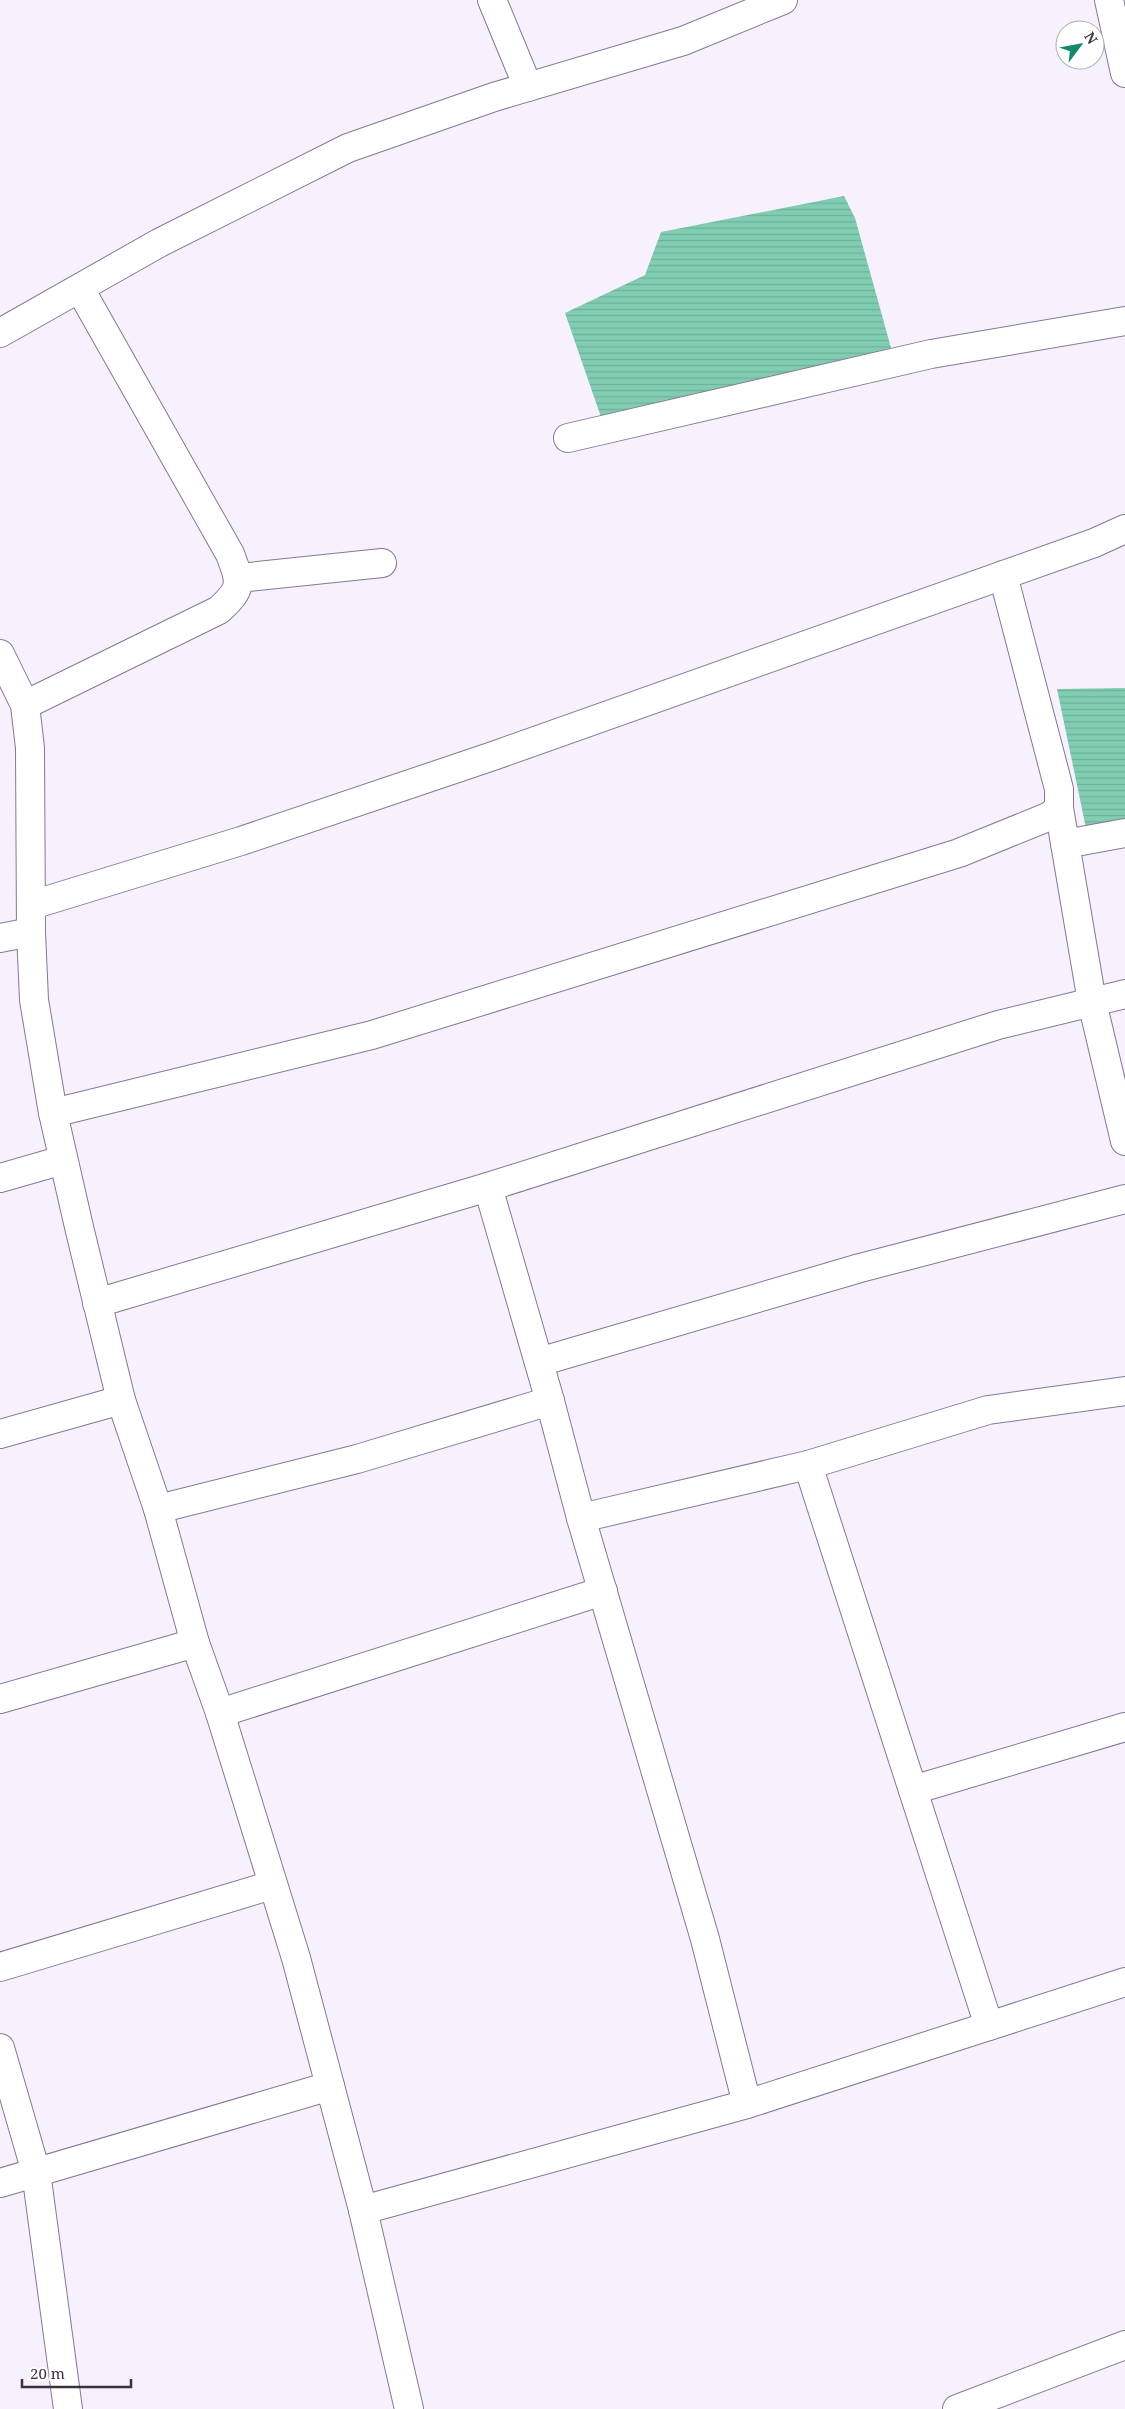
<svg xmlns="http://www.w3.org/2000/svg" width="1125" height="2409" viewBox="0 0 1125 2409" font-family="'Noto Serif',serif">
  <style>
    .water { fill: url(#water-rules) }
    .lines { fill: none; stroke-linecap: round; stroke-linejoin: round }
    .minor-casing { stroke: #877794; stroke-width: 30 }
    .minor { stroke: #fff; stroke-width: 28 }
  </style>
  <defs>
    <pattern id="water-rules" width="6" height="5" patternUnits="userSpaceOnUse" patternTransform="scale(1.25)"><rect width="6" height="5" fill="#80cdb2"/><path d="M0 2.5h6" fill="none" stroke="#6fb09a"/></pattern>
  </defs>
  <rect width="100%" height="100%" fill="#f7f0fd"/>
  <!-- water -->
  <g class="water">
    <polygon points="844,196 855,218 893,355 602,420 565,313 645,275 661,232"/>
    <polygon points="1125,688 1125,825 1087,833 1057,689"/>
  </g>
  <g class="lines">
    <!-- minor casing -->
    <g class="minor-casing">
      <g id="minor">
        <polyline points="492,0 528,87"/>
        <polyline points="1109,0 1125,73"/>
        <polyline points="0,333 159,243 348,148 494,97 683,41 783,0"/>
        <polyline points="568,438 931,354 1125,321"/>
        <polyline points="239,578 382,563"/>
        <polyline points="0,654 25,705 30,748 31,932 34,1000 53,1113 79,1227 121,1400 158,1509 195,1643 220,1713 296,1958 363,2210 409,2409"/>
        <path d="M 25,705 L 219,610 C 243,588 241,583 230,554 L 80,289"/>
        <polyline points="1059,808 1092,1002 1125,1141"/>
        <polyline points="1065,844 1125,833"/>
        <polyline points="32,905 241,841 493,756 1094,543 1125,529"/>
        <polyline points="0,938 31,932"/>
        <polyline points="53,1113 372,1035 959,853 1050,816 1059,808 1059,789 1003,575"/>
        <polyline points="0,1178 63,1160"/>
        <polyline points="97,1303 488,1187 998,1025 1125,994"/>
        <polyline points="539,1362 860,1268 1125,1199"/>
        <polyline points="550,1401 581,1518 808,1465 988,1410 1125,1391"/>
        <polyline points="0,1434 121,1400"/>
        <polyline points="158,1509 357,1459 550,1401 488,1187"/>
        <polyline points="0,1699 195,1643"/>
        <polyline points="220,1713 603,1591"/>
        <polyline points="913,1790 1125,1727"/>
        <polyline points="0,1967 272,1885"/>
        <polyline points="989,2026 1125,1982"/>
        <polyline points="0,2048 36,2172 68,2409"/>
        <polyline points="747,2104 989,2026 808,1465"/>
        <polyline points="0,2183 330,2086"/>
        <polyline points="363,2210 747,2104 705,1939 581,1518"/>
        <polyline points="957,2409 1125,2345"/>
      </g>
    </g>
    <!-- minor -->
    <use href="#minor" class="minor"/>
  </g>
  <!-- north arrow -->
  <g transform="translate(1080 45) rotate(58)"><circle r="24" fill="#ffffff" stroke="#b0adb2"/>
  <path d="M0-4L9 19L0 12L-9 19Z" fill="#13896b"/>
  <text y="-8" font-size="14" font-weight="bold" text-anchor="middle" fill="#39323e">N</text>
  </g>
  <!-- scale -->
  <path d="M22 2379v8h109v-8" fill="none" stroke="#39323e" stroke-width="2.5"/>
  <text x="30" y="2379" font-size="15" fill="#39323e" stroke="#ffffff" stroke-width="4" paint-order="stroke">20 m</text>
</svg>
